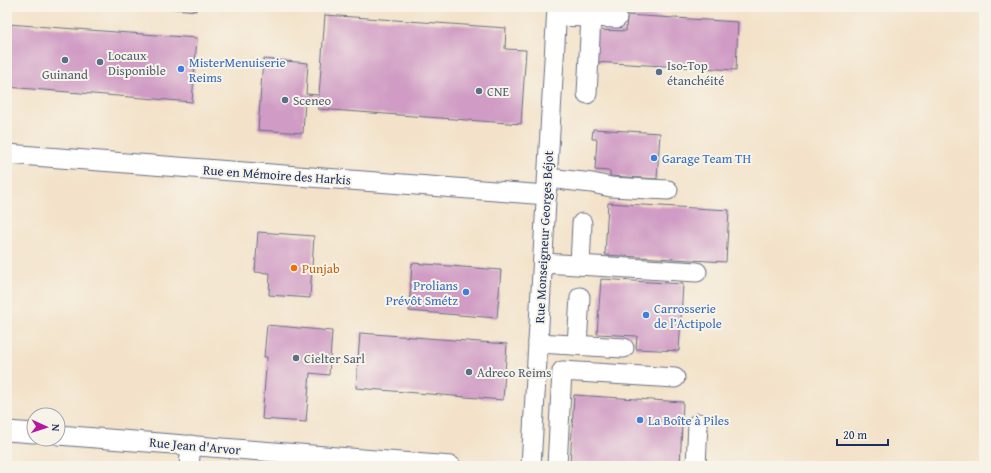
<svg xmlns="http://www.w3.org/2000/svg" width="991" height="473" viewBox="0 0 991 473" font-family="'Gentium Book Plus',serif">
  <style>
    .building { fill: #d09bc4 }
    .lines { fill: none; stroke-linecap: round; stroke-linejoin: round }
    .minor-casing { stroke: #676e83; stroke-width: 21 }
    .minor { stroke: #fff; stroke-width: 19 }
    .service-dot { fill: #5c6f8a; stroke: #f7f3e8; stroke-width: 1.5 }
    .shop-dot { fill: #3f7fe0; stroke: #f7f3e8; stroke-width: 1.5 }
    .food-dot { fill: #e8710a; stroke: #f7f3e8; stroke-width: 1.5 }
    .labels { text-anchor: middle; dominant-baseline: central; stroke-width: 4; stroke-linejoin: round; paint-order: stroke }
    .service-label { font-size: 13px; fill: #4e5e75; stroke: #f7f3e8; text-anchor: start }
    .shop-label { font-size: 13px; fill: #366cbe; stroke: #f7f3e8; text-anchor: start }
    .street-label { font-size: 13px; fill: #1b2f5e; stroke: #f7f3e8 }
    .food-label { font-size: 13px; fill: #c56008; stroke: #f7f3e8; text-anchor: start }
  </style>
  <rect width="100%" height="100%" fill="#f7f3e8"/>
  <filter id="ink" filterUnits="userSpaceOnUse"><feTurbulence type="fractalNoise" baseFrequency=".025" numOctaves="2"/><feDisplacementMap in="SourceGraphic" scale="8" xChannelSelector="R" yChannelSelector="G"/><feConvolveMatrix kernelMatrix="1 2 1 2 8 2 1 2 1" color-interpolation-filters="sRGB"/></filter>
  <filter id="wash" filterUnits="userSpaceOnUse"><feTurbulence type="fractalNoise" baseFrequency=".012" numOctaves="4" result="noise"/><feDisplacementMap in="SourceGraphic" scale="16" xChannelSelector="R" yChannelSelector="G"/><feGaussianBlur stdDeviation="0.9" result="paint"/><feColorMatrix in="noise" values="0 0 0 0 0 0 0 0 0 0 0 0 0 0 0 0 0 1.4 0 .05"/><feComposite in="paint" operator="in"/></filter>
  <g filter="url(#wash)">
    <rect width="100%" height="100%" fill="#f3e2c9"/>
    <g id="blocks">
      <!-- building -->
      <g class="building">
        <polygon points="165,7 196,7 196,11 165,8"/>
        <polygon points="325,15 506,28 505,49 526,50 521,124 318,109 319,102 305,101 303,133 258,130 263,59 308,63 306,94 319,95"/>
        <polygon points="627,15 738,22 736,70 593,62 595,30 626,31"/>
        <polygon points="8,24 197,38 192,102 7,87"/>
        <polygon points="593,129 660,133 657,179 610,176 610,171 595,170 597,139 592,139"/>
        <polygon points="608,203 729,210 726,262 605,255"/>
        <polygon points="258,232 314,236 310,298 269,295 270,273 255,272"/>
        <polygon points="412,263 501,270 497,318 409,311"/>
        <polygon points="601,279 683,284 679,351 636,349 637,336 597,334"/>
        <polygon points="267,325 332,331 329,375 310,373 306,422 262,419 267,357 264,357"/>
        <polygon points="360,333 507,344 503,400 356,388"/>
        <polygon points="574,395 683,402 680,466 570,466"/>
      </g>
    </g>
  </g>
  <g filter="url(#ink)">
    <use href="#blocks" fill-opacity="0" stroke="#676e83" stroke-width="1"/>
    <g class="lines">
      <!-- minor casing -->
      <g class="minor-casing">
        <g id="minor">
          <polyline points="557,16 617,18"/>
          <polyline points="587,94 591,17"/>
          <polyline points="7,154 547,195"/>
          <polyline points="548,178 592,183 611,187 668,190"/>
          <polyline points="543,263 697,272"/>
          <polyline points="580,265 582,223"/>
          <polyline points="538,343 624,348"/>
          <polyline points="577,345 580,297"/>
          <polyline points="7,431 34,433"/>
          <polyline points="58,435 451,466"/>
          <polyline points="189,466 191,445"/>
          <polyline points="531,466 557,7"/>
          <polyline points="557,466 562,371 675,378"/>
          <polyline points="696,466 698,423"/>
        </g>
      </g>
      <!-- minor -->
      <use href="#minor" class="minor"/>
    </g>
  </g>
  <!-- markers -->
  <g class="service-dot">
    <circle cx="65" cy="60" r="4"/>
    <circle cx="100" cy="62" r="4"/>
    <circle cx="659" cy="72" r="4"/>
    <circle cx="479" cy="91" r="4"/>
    <circle cx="285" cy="100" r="4"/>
    <circle cx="296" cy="358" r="4"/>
    <circle cx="469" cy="372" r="4"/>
  </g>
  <g class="shop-dot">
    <circle cx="181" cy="69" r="4"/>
    <circle cx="654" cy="158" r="4"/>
    <circle cx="466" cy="292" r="4"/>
    <circle cx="646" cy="315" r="4"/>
    <circle cx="640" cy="420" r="4"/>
  </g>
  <circle class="food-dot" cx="294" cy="268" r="4"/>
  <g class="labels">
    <!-- service labels -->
    <g class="service-label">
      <text x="108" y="55">Locaux<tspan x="108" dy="15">Disponible</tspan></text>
      <text x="667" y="65">Iso-Top<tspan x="667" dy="15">étanchéité</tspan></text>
      <text x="65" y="74" text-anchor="middle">Guinand</text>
      <text x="487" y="91">CNE</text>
      <text x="293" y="100">Sceneo</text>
      <text x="304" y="358">Cielter Sarl</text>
      <text x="477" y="372">Adreco Reims</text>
    </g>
    <!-- shop labels -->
    <g class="shop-label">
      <text x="189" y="62">MisterMenuiserie<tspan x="189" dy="15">Reims</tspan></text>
      <text x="662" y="158">Garage Team TH</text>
      <text x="458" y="285" text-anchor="end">Prolians<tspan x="458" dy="15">Prévôt Smétz</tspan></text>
      <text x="654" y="308">Carrosserie<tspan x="654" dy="15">de l’Actipole</tspan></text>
      <text x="648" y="420">La Boîte à Piles</text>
    </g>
    <!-- street labels -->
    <g class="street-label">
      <text transform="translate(277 175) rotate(4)">Rue en Mémoire des Harkis</text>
      <text transform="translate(544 237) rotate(-87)">Rue Monseigneur Georges Béjot</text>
      <text transform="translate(195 446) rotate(5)">Rue Jean d'Arvor</text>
    </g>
    <!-- food labels -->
    <g class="food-label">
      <text x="302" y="268">Punjab</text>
    </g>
  </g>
  <!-- margin -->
  <rect width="991" height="473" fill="none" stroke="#f7f3e8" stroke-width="24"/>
  <!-- north arrow -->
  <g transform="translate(46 427) rotate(93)"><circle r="19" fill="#f7f3e8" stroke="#9fa5b1"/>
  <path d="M0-3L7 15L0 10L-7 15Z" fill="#b5179e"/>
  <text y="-6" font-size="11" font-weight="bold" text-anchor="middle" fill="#1b2f5e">N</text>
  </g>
  <!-- scale -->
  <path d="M837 439v6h51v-6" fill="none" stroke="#1b2f5e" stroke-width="2"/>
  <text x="843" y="439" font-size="12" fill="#1b2f5e" stroke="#f7f3e8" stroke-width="3" paint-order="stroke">20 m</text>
</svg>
